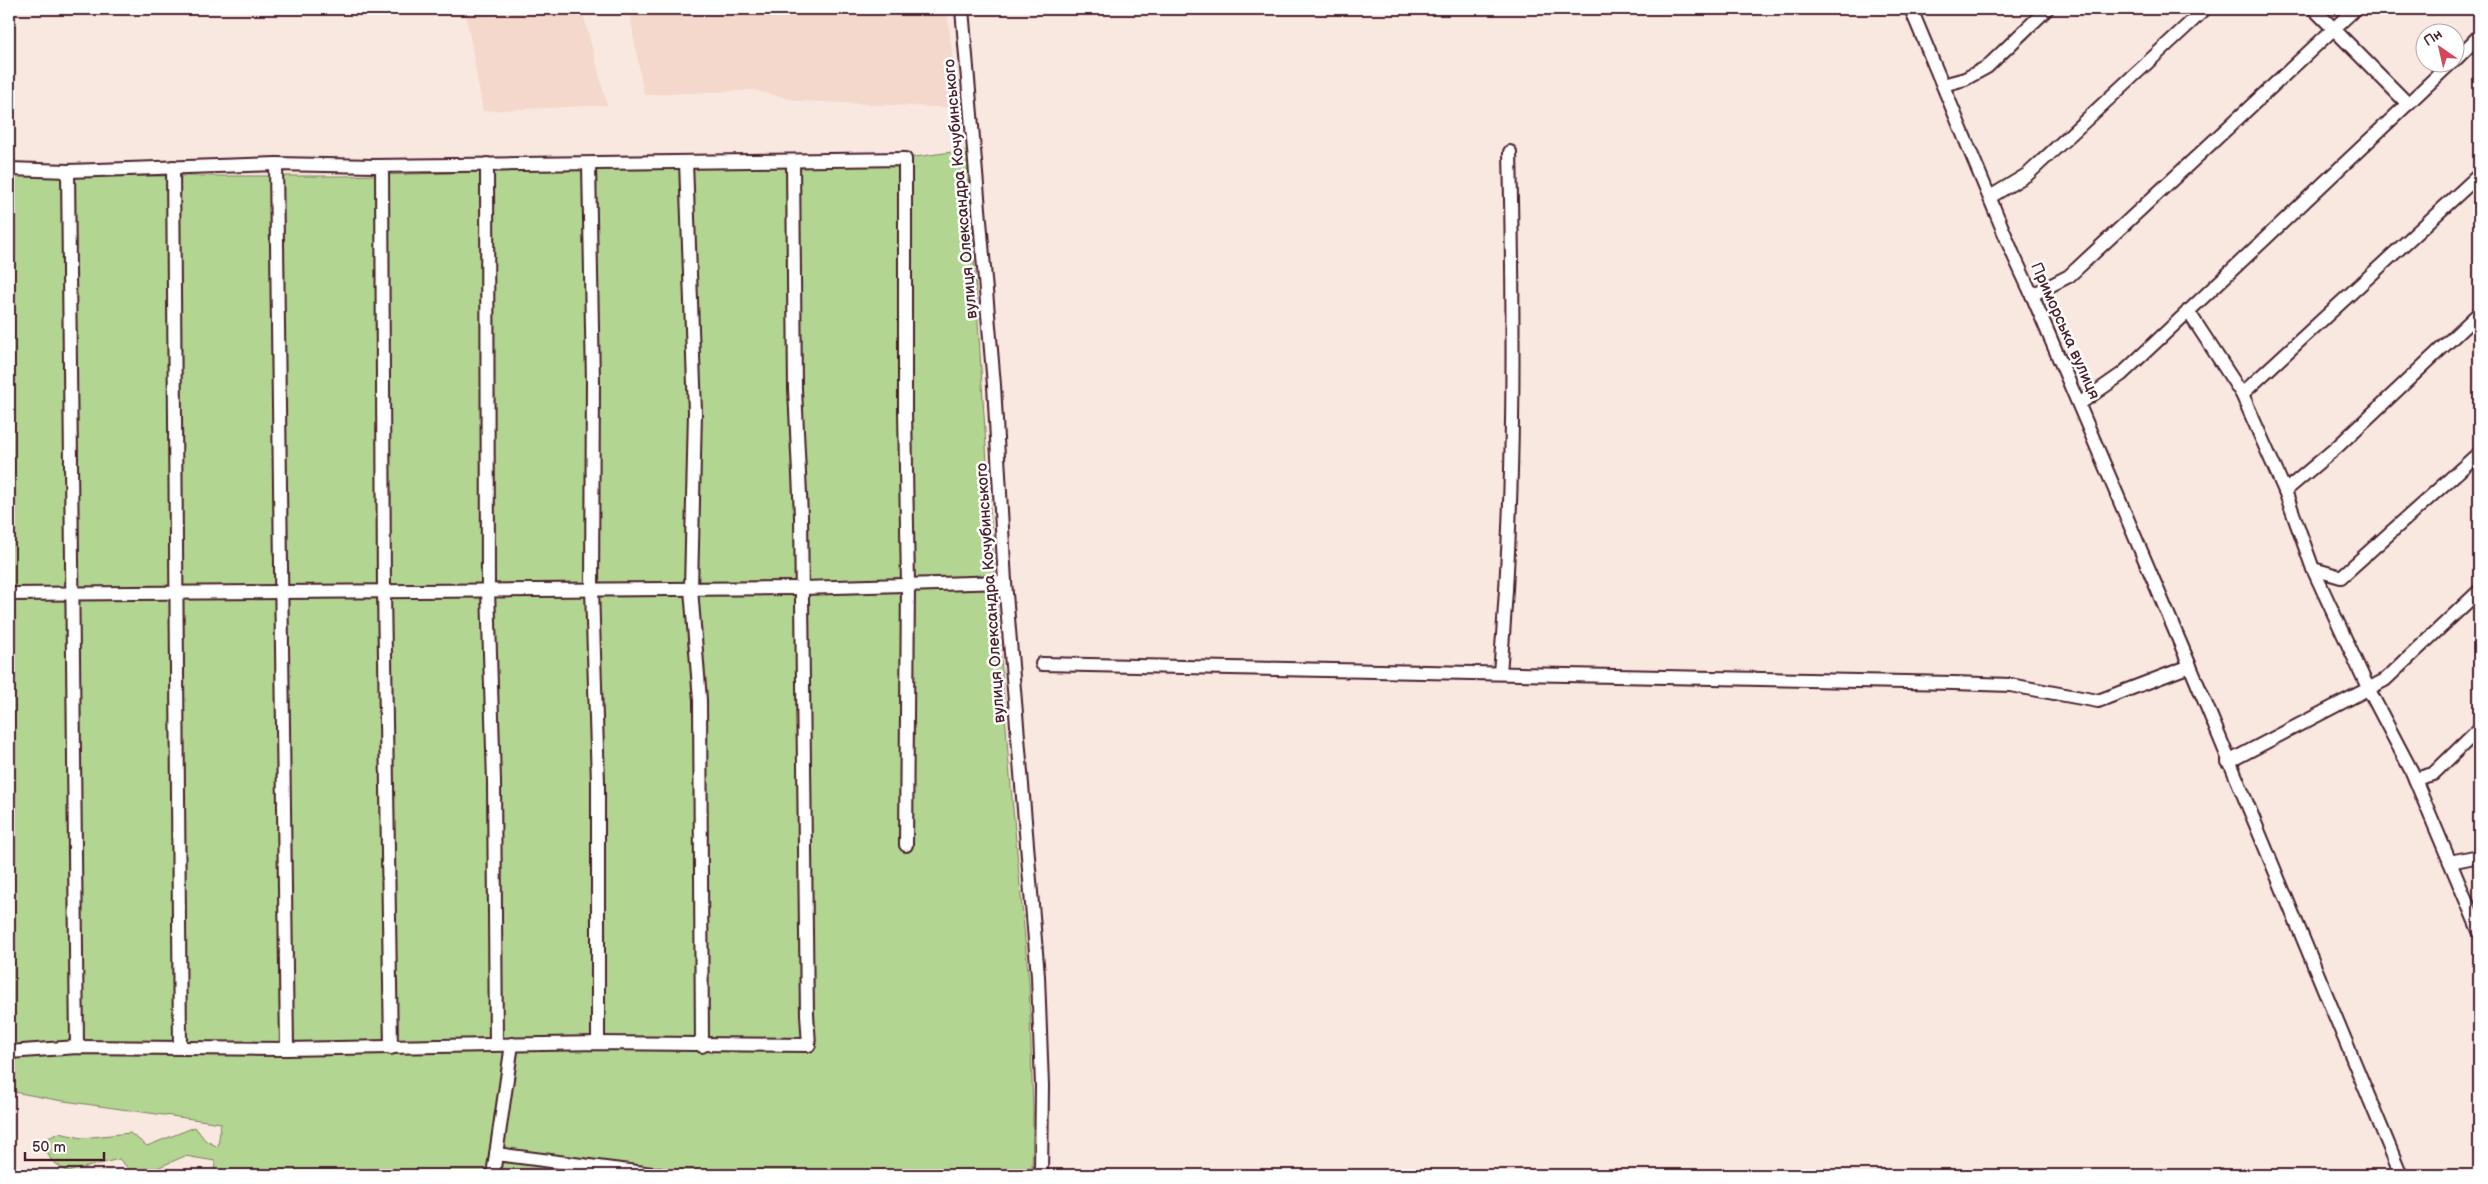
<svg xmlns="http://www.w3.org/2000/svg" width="2488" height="1184" viewBox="0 0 2488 1184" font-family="'Balsamiq Sans',sans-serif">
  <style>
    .built { fill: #f3d8cb }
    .green { fill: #b2d691; stroke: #7e7a5e }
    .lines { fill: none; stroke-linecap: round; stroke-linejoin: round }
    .minor-casing { stroke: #4a1f2b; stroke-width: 16 }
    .minor { stroke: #fff; stroke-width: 12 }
    .labels { text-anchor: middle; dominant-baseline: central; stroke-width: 5; stroke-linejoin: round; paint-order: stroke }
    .street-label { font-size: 16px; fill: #4a1f2b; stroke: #fff }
  </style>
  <rect width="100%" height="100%" fill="#f8e8e0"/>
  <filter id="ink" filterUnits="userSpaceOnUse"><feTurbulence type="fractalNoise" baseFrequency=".02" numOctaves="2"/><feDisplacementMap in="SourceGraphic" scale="10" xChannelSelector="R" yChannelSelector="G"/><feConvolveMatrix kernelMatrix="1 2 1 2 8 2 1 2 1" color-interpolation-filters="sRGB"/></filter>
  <g filter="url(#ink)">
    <!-- built -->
    <g class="built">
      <polygon points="465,9 582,9 607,105 483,111"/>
      <polygon points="629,9 947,9 958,108 799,101 754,90 644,95"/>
    </g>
    <!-- green -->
    <polygon class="green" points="967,150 990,509 1008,754 1029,983 1033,1113 1032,1175 214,1175 215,1161 185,1156 157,1168 133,1173 119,1159 67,1172 51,1160 42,1141 59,1133 82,1138 130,1133 147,1146 195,1127 205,1140 218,1147 221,1123 57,1100 9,1091 9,176 343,176 724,165 863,164"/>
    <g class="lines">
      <!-- minor casing -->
      <g class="minor-casing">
        <g id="minor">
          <polyline points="962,9 994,385 1005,582 1038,976 1042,1086 1041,1175"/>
          <polyline points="1911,9 2013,254 2032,295 2190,666 2401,1175"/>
          <polyline points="2314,9 2408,104"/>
          <polyline points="2456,59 2479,36"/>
          <polyline points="1943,85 1965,79 1987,67 2047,9"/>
          <polyline points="686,162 695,412 691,589 700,700 702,1046"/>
          <polyline points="276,164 287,1049"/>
          <polyline points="487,164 488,590 494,781 496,1044"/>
          <polyline points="589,164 593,382 592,589 598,782 598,1043"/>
          <polyline points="382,166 384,591 391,1048"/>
          <polyline points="173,167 180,1047"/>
          <polyline points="9,169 68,171 276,164 374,166 905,159 905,411 908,584 906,845"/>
          <polyline points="68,171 77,1047"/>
          <polyline points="1990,197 2028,174 2205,9"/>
          <polyline points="2032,295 2069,276 2355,9"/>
          <polyline points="2188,311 2242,394 2285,491 2313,569 2341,577 2479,453"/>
          <polyline points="2242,394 2479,175"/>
          <polyline points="2079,404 2122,374 2452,62"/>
          <polyline points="2285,491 2337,447 2479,313"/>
          <polyline points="2313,569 2369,690 2412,772 2479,931"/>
          <polyline points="9,594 802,588 1005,582"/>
          <polyline points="1042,664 1954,683 2010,685 2098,701 2190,666"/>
          <path d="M 1500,673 C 1515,500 1514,325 1510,152"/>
          <polyline points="2228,762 2385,680 2479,591"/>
          <polyline points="2415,779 2433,774 2479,729"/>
          <polyline points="2450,862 2479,856"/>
          <polyline points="9,1052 77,1047 287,1049 598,1043 809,1045 807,1014 801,516 795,389 793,162"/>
          <polyline points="496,1154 660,1175"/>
          <polyline points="493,1175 512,1044"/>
        </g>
      </g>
      <!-- minor -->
      <use href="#minor" class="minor"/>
    </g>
  </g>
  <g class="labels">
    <!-- street labels -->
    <g class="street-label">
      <text transform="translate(961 189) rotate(-95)">вулиця Олександра Кочубинського</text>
      <text transform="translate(2065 331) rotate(66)">Приморська вулиця</text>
      <text transform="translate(991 593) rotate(-94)">вулиця Олександра Кочубинського</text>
    </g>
  </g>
  <!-- margin -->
  <rect width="2488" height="1184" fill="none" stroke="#fff" stroke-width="30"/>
  <rect x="15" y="15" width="2458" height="1154" fill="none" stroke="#4a1f2b" stroke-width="2" filter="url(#ink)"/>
  <!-- north arrow -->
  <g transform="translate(2440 48) rotate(326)"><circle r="24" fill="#ffffff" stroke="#b7a5aa"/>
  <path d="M0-4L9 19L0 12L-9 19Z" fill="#d1495b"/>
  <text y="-8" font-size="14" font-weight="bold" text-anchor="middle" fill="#4a1f2b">Пн</text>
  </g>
  <!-- scale -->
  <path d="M25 1152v8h79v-8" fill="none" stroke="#4a1f2b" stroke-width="2.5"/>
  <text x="32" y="1152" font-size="15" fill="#4a1f2b" stroke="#ffffff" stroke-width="4" paint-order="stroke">50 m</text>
</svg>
